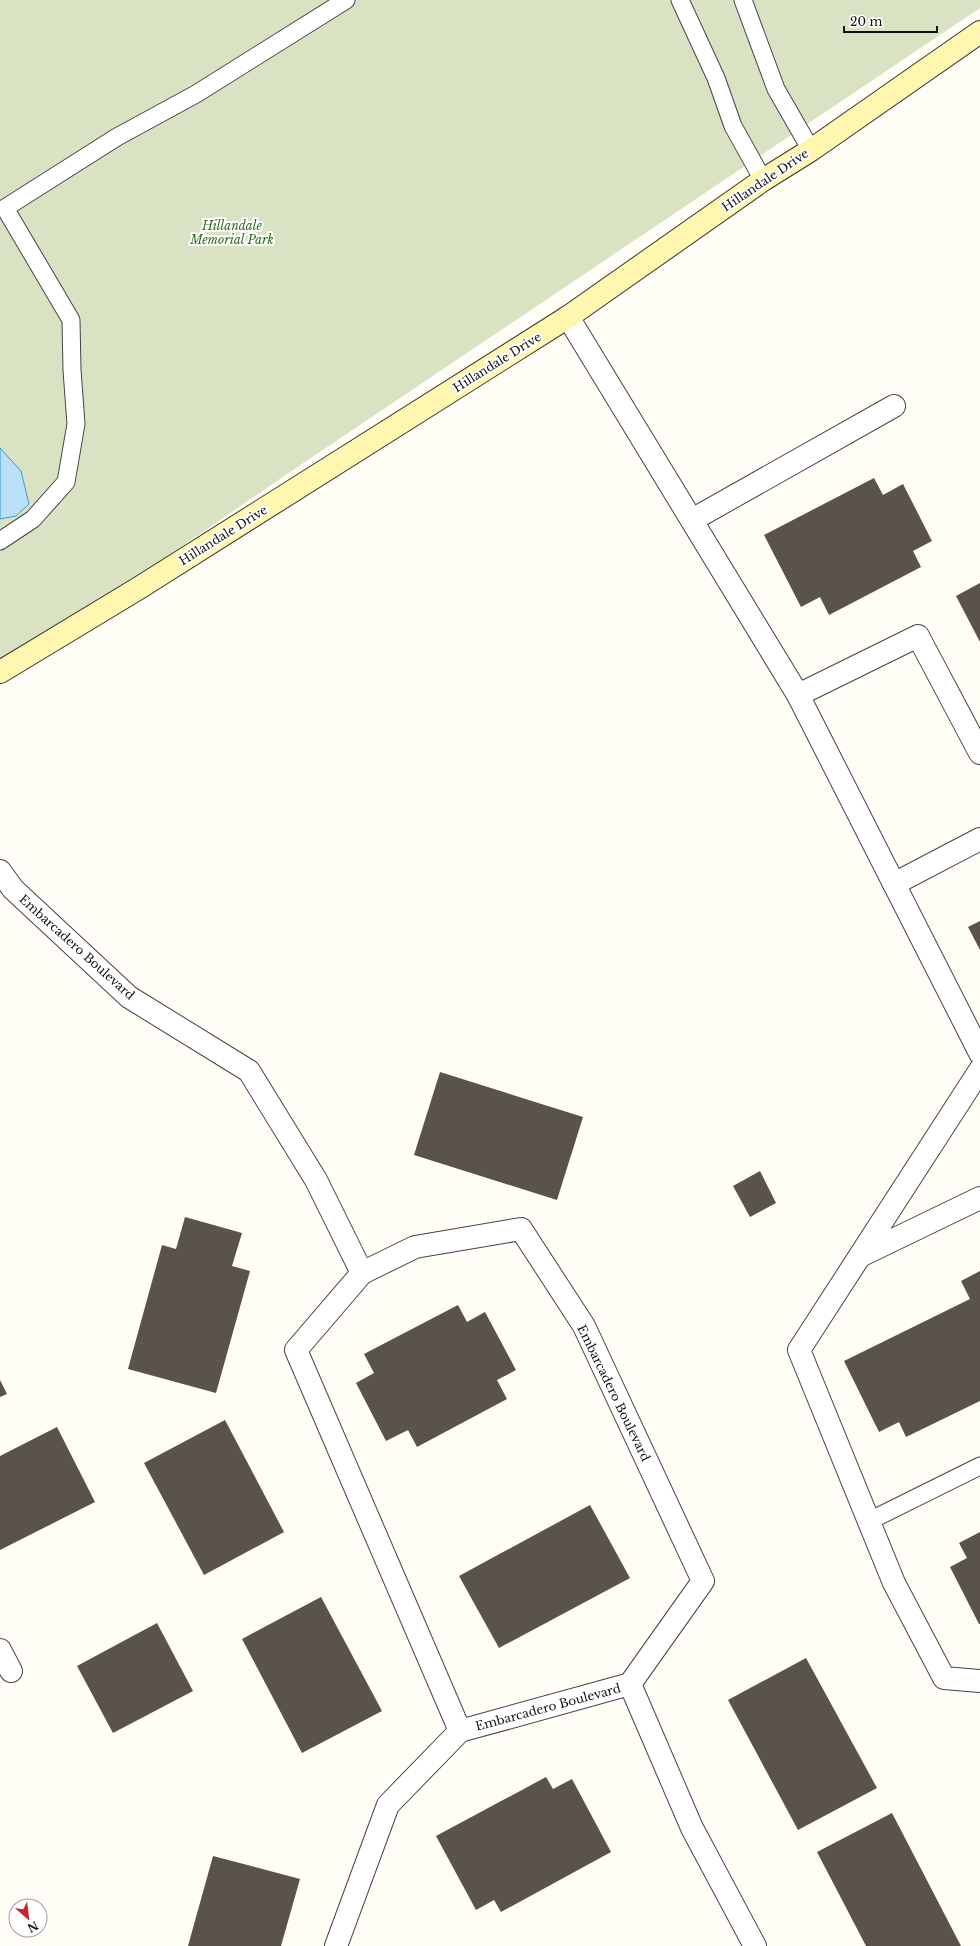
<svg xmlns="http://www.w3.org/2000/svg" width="980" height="1946" viewBox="0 0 980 1946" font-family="'Libre Baskerville',serif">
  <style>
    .cemetery { fill: #d9e3c4 }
    .water { fill: #b9e0f7; stroke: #3f96cf }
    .building { fill: #5a524d }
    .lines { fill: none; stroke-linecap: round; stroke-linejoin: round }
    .service-casing { stroke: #444; stroke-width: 19 }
    .minor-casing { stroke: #444; stroke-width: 24 }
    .secondary-casing { stroke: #333; stroke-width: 24 }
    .service { stroke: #fff; stroke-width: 17 }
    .minor { stroke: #fff; stroke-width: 22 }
    .secondary { stroke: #fff6b0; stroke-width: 22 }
    .labels { text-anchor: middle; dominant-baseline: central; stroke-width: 4; stroke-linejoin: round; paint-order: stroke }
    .street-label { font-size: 12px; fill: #111; stroke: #fff }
    .park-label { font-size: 12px; font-style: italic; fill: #2f6b1f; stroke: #fff }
  </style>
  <rect width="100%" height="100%" fill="#fffdf5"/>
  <!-- cemetery -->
  <polygon class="cemetery" points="0,0 980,0 980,8 290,472 0,671"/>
  <!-- water -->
  <polygon class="water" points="0,448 21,471 29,504 16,516 0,519"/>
  <!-- building -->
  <g class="building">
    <polygon points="874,478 883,495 903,484 932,541 913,551 921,567 829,615 820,597 801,607 764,535"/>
    <polygon points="980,583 980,642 956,596"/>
    <polygon points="980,921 980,950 968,927"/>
    <polygon points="440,1072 583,1117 557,1200 414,1155"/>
    <polygon points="760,1171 776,1203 750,1217 733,1186"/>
    <polygon points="185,1217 242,1233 232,1266 250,1271 216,1393 128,1369 162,1245 176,1249"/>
    <polygon points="980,1271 980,1401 906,1437 899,1422 879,1432 844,1361 970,1299 961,1281"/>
    <polygon points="458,1305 467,1322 485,1312 516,1370 497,1380 507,1399 417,1447 408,1430 386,1441 356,1383 374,1373 364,1354"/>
    <polygon points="0,1380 7,1394 0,1397"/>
    <polygon points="225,1420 284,1532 204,1575 144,1463"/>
    <polygon points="57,1427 95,1502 0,1550 0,1456"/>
    <polygon points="590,1505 630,1578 499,1648 459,1576"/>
    <polygon points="980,1532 980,1624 979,1624 950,1567 967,1558 959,1543"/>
    <polygon points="321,1597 382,1711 302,1753 242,1639"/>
    <polygon points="157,1623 193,1691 113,1733 77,1666"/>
    <polygon points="806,1658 877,1788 798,1830 728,1700"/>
    <polygon points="546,1777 553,1789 572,1779 611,1852 501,1912 494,1900 476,1910 436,1836"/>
    <polygon points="892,1813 961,1946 866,1946 817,1852"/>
    <polygon points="213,1856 300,1879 281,1946 188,1946"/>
  </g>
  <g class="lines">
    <!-- service casing -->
    <g class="service-casing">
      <g id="service">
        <polyline points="680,0 716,78 733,126 763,180"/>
        <polyline points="743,0 776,89 811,150"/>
        <polyline points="0,541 33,519 66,482 76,424 72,370 71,320 5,208 117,137 196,94 346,0"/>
        <polyline points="869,1521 980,1466"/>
      </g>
    </g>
    <!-- minor casing -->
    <g class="minor-casing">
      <g id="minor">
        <polyline points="568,317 798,695 980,1053"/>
        <polyline points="692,520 894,406"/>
        <polyline points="798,695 918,636 980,753"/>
        <polyline points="0,871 13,889 129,997 249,1071 316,1180 362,1273"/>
        <polyline points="894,884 980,839"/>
        <polyline points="980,1070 799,1350 894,1583 944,1678 980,1681"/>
        <polygon points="521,1229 584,1326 703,1581 630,1684 460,1731 296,1350 362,1273 415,1247"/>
        <polyline points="860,1256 980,1198"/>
        <polyline points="0,1650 11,1671"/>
        <polyline points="630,1684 692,1828 755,1946"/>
        <polyline points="336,1946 388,1805 460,1731"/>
      </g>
    </g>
    <!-- secondary casing -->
    <g class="secondary-casing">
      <polyline id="secondary" points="0,672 139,588 568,317 763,180 811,150 980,32"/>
    </g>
    <!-- service -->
    <use href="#service" class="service"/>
    <!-- minor -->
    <use href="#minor" class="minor"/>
    <!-- secondary -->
    <use href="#secondary" class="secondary"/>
  </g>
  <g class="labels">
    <!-- street labels -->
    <g class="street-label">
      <text transform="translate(765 180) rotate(-34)">Hillandale Drive</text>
      <text transform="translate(497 362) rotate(-32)">Hillandale Drive</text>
      <text transform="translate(223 535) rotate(-32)">Hillandale Drive</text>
      <text transform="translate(77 947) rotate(42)">Embarcadero Boulevard</text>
      <text transform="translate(614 1393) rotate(64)">Embarcadero Boulevard</text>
      <text transform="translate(548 1707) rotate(-15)">Embarcadero Boulevard</text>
    </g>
    <!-- park labels -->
    <g class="park-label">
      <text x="232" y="225">Hillandale<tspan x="232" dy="14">Memorial Park</tspan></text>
    </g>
  </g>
  <!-- north arrow -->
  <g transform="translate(28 1918) rotate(152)"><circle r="19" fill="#ffffff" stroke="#a0a0a0"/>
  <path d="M0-3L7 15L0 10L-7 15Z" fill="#c4262e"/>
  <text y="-6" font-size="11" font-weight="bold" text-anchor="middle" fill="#111111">N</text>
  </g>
  <!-- scale -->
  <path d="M844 26v6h93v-6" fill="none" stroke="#111111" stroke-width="2"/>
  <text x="850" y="26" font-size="12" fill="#111111" stroke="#ffffff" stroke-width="3" paint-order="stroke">20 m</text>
</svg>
